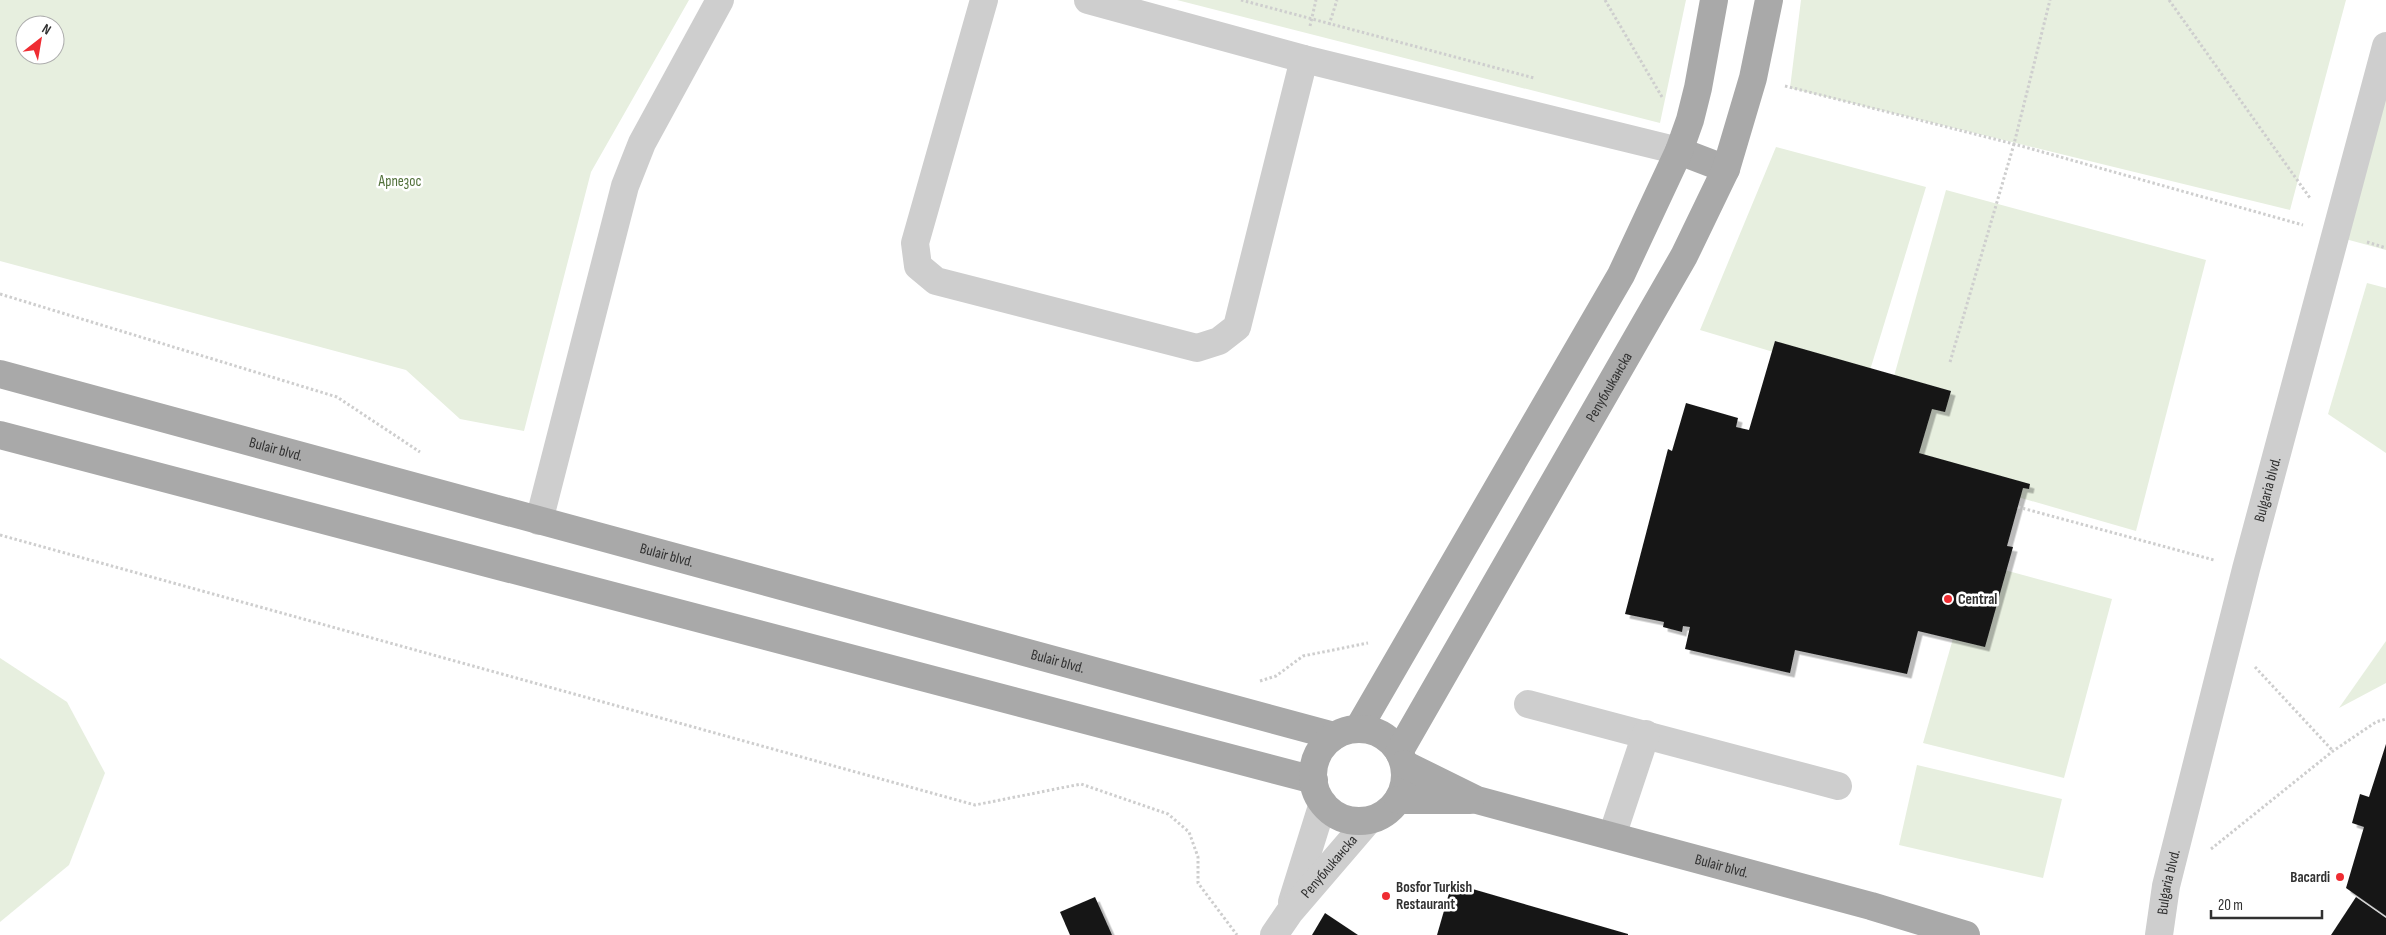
<svg xmlns="http://www.w3.org/2000/svg" width="2386" height="935" viewBox="0 0 2386 935" font-family="'Sofia Sans Condensed',sans-serif">
  <style>
    .green { fill: #e7efdf; fill-rule: evenodd }
    .building { fill: #181818; filter: url(#shadow) }
    .lines { fill: none; stroke-linecap: round; stroke-linejoin: round }
    .path { stroke: #cecece; stroke-width: 3; stroke-dasharray: 2.5 2.5; stroke-linecap: butt }
    .minor { stroke: #cecece; stroke-width: 28 }
    .major { stroke: #a9a9a9; stroke-width: 28 }
    .poi-dot { fill: #ef2c32; stroke: #fff; stroke-width: 2 }
    .labels { text-anchor: middle; dominant-baseline: central; stroke-width: 5; stroke-linejoin: round; paint-order: stroke }
    .park-label { font-size: 15px; fill: #52713b; stroke: #fff }
    .street-label { font-size: 15px; fill: #313131; stroke: #fff }
    .poi-label { font-size: 15px; font-weight: bold; fill: #313131; stroke: #fff; text-anchor: start }
  </style>
  <defs>
    <filter id="shadow"><feDropShadow dx="4.5" dy="4.5" stdDeviation="0" flood-color="#0004"/></filter>
  </defs>
  <rect width="100%" height="100%" fill="#fff"/>
  <!-- green -->
  <g class="green">
    <path d="M 0,0 L 689,0 L 591,172 L 524,431 L 460,419 L 406,370 L 0,261 ZM 25,25 L 55,25 L 55,55 L 25,55 Z"/>
    <polygon points="1177,0 1686,0 1660,123"/>
    <polygon points="1801,0 2346,0 2290,210 1790,88"/>
    <polygon points="2386,73 2386,250 2338,237"/>
    <polygon points="1776,147 1926,187 1867,380 1700,330"/>
    <polygon points="1946,190 2206,260 2136,531 1872,455"/>
    <polygon points="2367,283 2386,288 2386,453 2328,414"/>
    <polygon points="1975,562 2112,599 2064,778 1923,743"/>
    <polygon points="2386,641 2386,683 2339,708"/>
    <polygon points="0,658 67,702 105,773 69,865 0,922"/>
    <polygon points="1917,765 2062,799 2043,878 1899,845"/>
  </g>
  <!-- building -->
  <g class="building">
    <polygon points="1775,341 1951,391 1945,412 1932,409 1919,453 2030,484 2029,489 2023,488 2007,546 2013,547 1985,647 1918,631 1907,674 1795,650 1790,673 1685,649 1690,627 1683,626 1682,632 1663,627 1664,622 1625,614 1668,449 1672,451 1686,403 1738,418 1736,427 1749,430"/>
    <polygon points="2386,744 2386,916 2346,888 2364,827 2352,823 2360,794 2369,797"/>
    <polygon points="1452,883 1628,934 1628,935 1437,935"/>
    <polygon points="1095,897 1112,935 1070,935 1060,912"/>
    <polygon points="2356,897 2386,918 2386,935 2331,935"/>
    <polygon points="1325,913 1358,935 1312,935"/>
  </g>
  <g class="lines">
    <!-- path -->
    <g class="path">
      <polyline points="1241,0 1534,78"/>
      <polyline points="1605,0 1662,97"/>
      <polyline points="2169,0 2310,198"/>
      <polyline points="1329,25 1337,0"/>
      <polyline points="1310,26 1316,0"/>
      <polyline points="1785,86 2014,144 2303,225"/>
      <polyline points="2367,242 2386,248"/>
      <polyline points="0,294 337,397 420,452"/>
      <polyline points="1950,362 2014,144 2050,0"/>
      <polyline points="2018,507 2214,560"/>
      <polyline points="0,535 975,805 1081,784 1168,814 1189,832 1198,857 1198,883 1237,935"/>
      <polyline points="2255,667 2333,751"/>
      <polyline points="1260,681 1276,676 1303,656 1368,643"/>
      <polyline points="2211,849 2333,751 2376,722 2386,719"/>
    </g>
    <!-- minor -->
    <g class="minor">
      <polyline points="984,0 915,243 918,266 936,281 1197,348 1219,341 1237,327 1304,59"/>
      <polyline points="1088,0 1304,59 1679,151"/>
      <polyline points="539,521 625,186 642,143 720,0"/>
      <polyline points="1528,704 1838,786"/>
      <polyline points="1612,836 1646,734"/>
      <polyline points="1292,902 1323,803"/>
      <path id="s1" d="M 1274,935 L 1289,913 L 1368,821"/>
      <path id="s2" d="M 2159,935 L 2166,886 L 2246,569 L 2386,46"/>
    </g>
    <!-- major -->
    <g class="major">
      <polyline points="1679,151 1726,169"/>
      <path id="s3" d="M 0,374 L 1334,736"/>
      <polyline points="0,435 1314,780"/>
      <polyline points="1358,729 1621,275 1679,151 1690,120 1698,88 1714,0"/>
      <circle cx="1359" cy="775" r="46"/>
      <path id="s4" d="M 1399,752 L 1684,256 L 1726,169 L 1753,78 L 1769,0"/>
      <path id="s5" d="M 1404,764 L 1477,800 L 1871,906 L 1966,935"/>
      <polyline points="1398,800 1470,800"/>
    </g>
  </g>
  <!-- markers -->
  <g class="poi-dot">
    <circle cx="1948" cy="599" r="5"/>
    <circle cx="2340" cy="877" r="5"/>
    <circle cx="1386" cy="896" r="5"/>
  </g>
  <g class="labels">
    <!-- park labels -->
    <g class="park-label">
      <text x="400" y="181">Арпезос</text>
    </g>
    <!-- street labels -->
    <g class="street-label">
      <text stroke="none"><textPath href="#s4" startOffset="421">Републиканска</textPath></text>
      <text stroke="none"><textPath href="#s3" startOffset="286">Bulair blvd.</textPath></text>
      <text stroke="none"><textPath href="#s2" startOffset="459">Bulgaria blvd.</textPath></text>
      <text stroke="none"><textPath href="#s3" startOffset="691">Bulair blvd.</textPath></text>
      <text stroke="none"><textPath href="#s3" startOffset="1096">Bulair blvd.</textPath></text>
      <text stroke="none"><textPath href="#s5" startOffset="335">Bulair blvd.</textPath></text>
      <text stroke="none"><textPath href="#s1" startOffset="88">Републиканска</textPath></text>
      <text stroke="none"><textPath href="#s2" startOffset="54">Bulgaria blvd.</textPath></text>
    </g>
    <!-- poi labels -->
    <g class="poi-label">
      <text x="1958" y="599">Central</text>
      <text x="2330" y="877" text-anchor="end">Bacardi</text>
      <text x="1396" y="887">Bosfor Turkish<tspan x="1396" dy="17">Restaurant</tspan></text>
    </g>
  </g>
  <!-- north arrow -->
  <g transform="translate(40 40) rotate(31)"><circle r="24" fill="#ffffff" stroke="#adadad"/>
  <path d="M0-4L9 19L0 12L-9 19Z" fill="#ef2c32"/>
  <text y="-8" font-size="14" font-weight="bold" text-anchor="middle" fill="#313131">N</text>
  </g>
  <!-- scale -->
  <path d="M2211 910v8h111v-8" fill="none" stroke="#313131" stroke-width="2.5"/>
  <text x="2218" y="910" font-size="15" fill="#313131" stroke="#ffffff" stroke-width="4" paint-order="stroke">20 m</text>
</svg>
